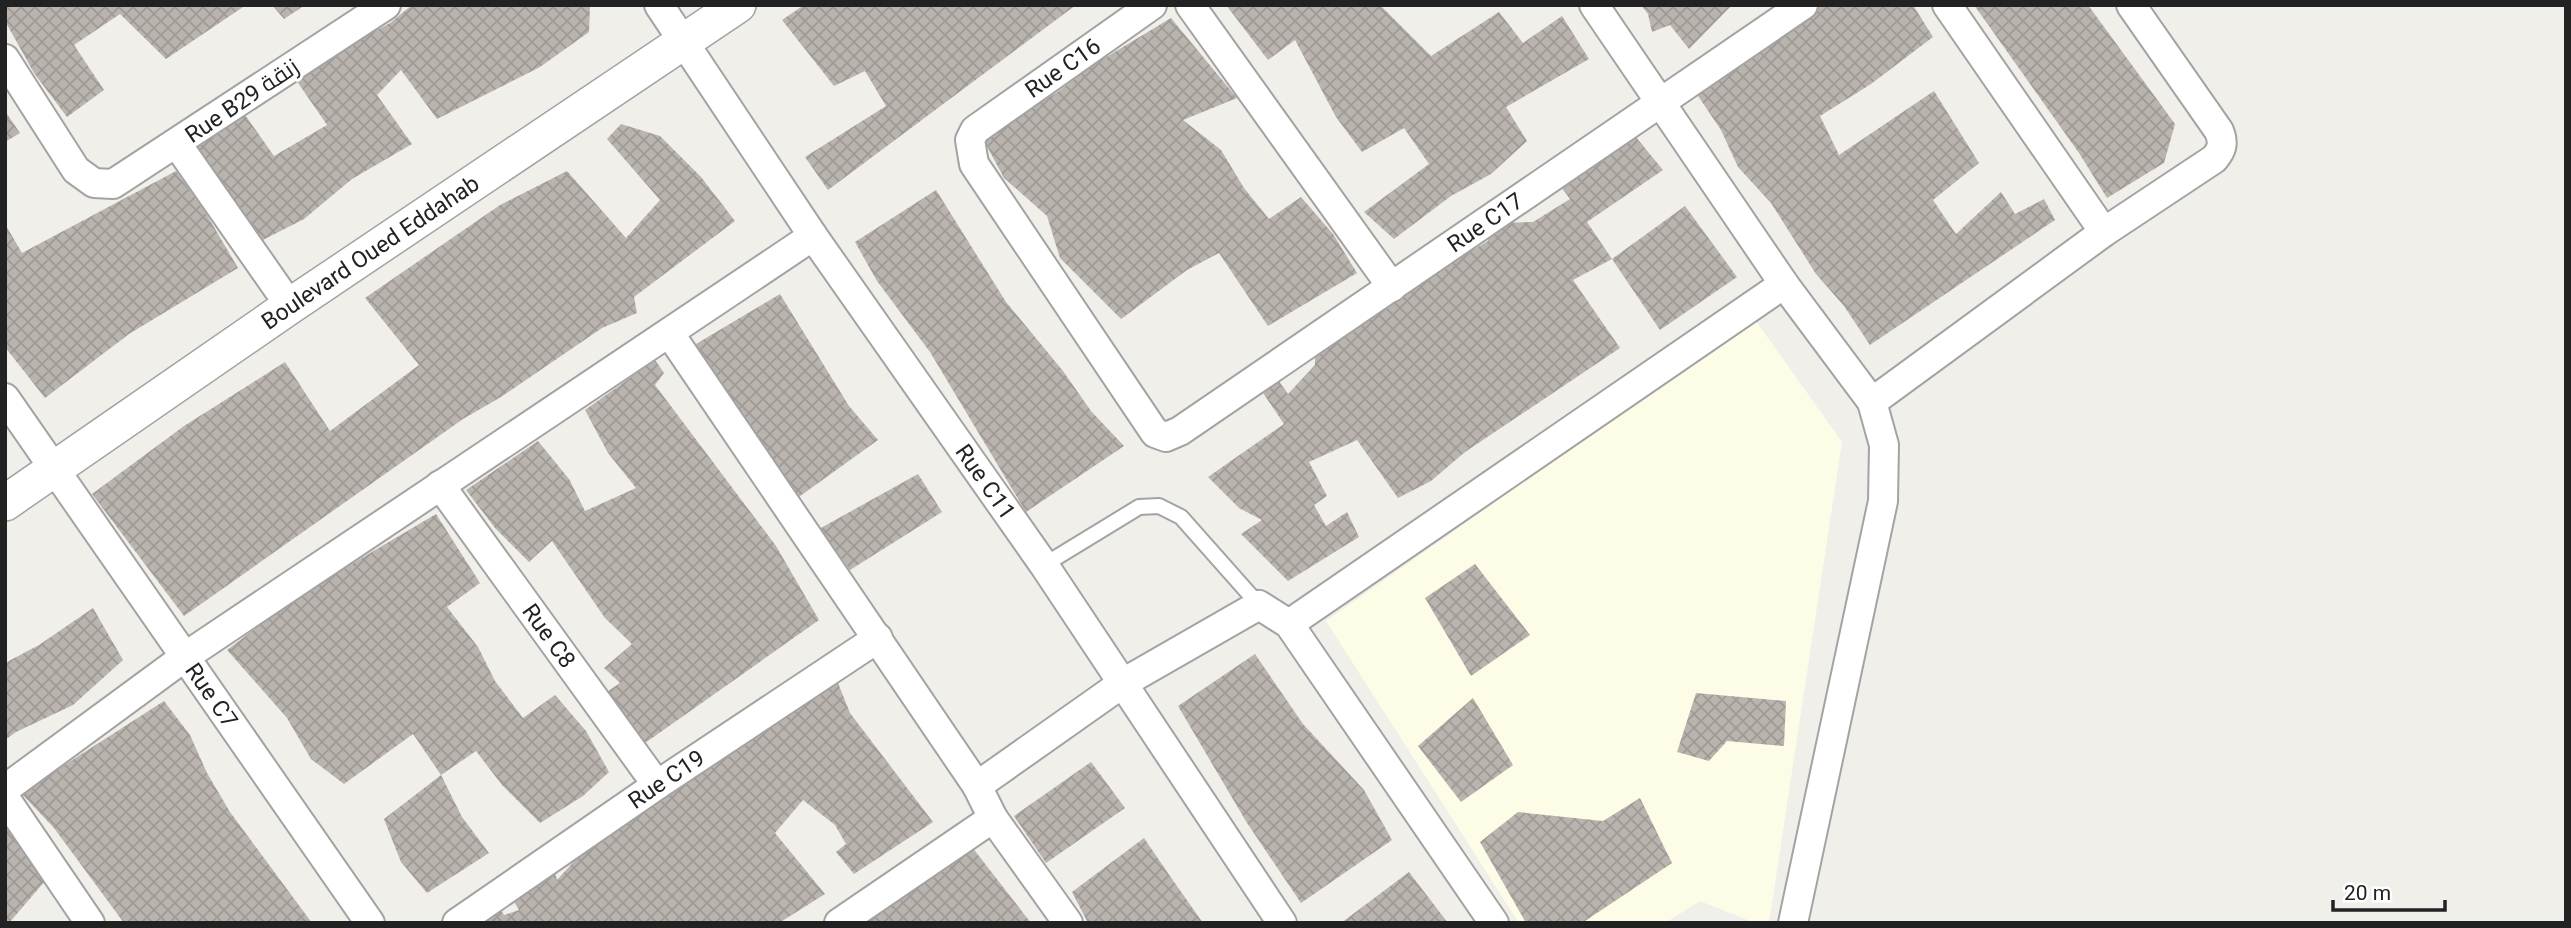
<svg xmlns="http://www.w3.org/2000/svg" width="2571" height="928" viewBox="0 0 2571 928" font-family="Roboto,Cairo,sans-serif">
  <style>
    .education { fill: #fdfde7 }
    .building { fill: url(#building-cross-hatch) }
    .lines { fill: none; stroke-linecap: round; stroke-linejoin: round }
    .service-casing { stroke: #a3a3a3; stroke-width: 18 }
    .minor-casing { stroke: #a3a3a3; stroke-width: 32 }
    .tertiary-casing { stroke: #a3a3a3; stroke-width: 38 }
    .service { stroke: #fff; stroke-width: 14 }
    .minor { stroke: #fff; stroke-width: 28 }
    .tertiary { stroke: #fff; stroke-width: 35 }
    .labels { text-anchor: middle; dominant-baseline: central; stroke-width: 6; stroke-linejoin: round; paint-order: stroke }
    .street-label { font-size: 23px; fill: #222; stroke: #fff }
  </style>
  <defs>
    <pattern id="building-cross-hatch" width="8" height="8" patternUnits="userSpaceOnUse" patternTransform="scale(1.75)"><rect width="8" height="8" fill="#bab4af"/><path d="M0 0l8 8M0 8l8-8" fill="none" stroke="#a09a96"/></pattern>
  </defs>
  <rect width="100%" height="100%" fill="#f1efea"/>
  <!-- education -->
  <polygon class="education" points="1755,320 1842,442 1769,923 1755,923 1700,901 1665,923 1519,923 1326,621"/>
  <!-- building -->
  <g class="building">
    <polygon points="5,5 246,5 166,59 120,14 74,45 104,90 67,117 34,73 5,21"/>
    <polygon points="272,5 305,5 284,19"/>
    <polygon points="412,5 590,5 589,32 540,67 437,119 401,70 377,95 412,144 352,179 304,219 257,243 227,189 196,149 243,112 274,156 327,125 296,80 338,51 390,23"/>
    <polygon points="804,5 1076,5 828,190 805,157 886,106 865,71 834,86 782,20"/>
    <polygon points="1226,5 1380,5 1431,56 1499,12 1523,43 1562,16 1589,59 1506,107 1527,141 1491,174 1451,196 1394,239 1364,212 1429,164 1404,128 1362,152 1336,117 1295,40 1268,60"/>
    <polygon points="1641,5 1732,5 1689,49 1670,25 1652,32 1648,14"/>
    <polygon points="1822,5 1913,5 1933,37 1871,84 1820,116 1839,155 1934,91 1979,163 1933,200 1956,234 2001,192 2015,214 2044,199 2055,220 1870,345 1844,306 1816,274 1771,203 1738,167 1721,130 1696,93"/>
    <polygon points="1974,5 2088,5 2175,124 2164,163 2107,198 2079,153"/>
    <polygon points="1171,18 1237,98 1183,120 1221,150 1244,188 1269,219 1301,197 1333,234 1357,273 1268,326 1219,253 1187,270 1121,319 1060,258 1047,216 1004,178 982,137 1056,93 1093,65"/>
    <polygon points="5,111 20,133 5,142"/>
    <polygon points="621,124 660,136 701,177 735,221 634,297 637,313 602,328 501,397 463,419 184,616 92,494 184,426 285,362 330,431 419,365 365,298 500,205 567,171 626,238 660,200 607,139"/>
    <polygon points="1630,130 1663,170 1587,222 1612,259 1573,280 1620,348 1465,452 1431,481 1398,498 1357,440 1309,462 1327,496 1314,505 1326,526 1347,512 1359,537 1288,581 1241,534 1262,520 1239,508 1208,477 1284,424 1259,387 1276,377 1288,394 1315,365 1315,352 1456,250 1466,254 1488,241 1489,223 1533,222 1570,199 1558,183"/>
    <polygon points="176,171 204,210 238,268 129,334 45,398 5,347 5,224 22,253"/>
    <polygon points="936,190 1006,302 1063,371 1091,411 1124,446 1026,512 930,352 877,281 855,242"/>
    <polygon points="1685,206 1737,277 1660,330 1612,259"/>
    <polygon points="780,294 849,406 878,440 796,499 720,390 696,344"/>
    <polygon points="655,360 664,373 655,385 776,546 819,620 638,748 602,695 620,683 604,668 632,644 605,618 552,541 529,562 495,528 466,490 538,441 569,479 585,511 636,488 608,453 585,410"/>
    <polygon points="918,474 942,512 850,570 819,529"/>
    <polygon points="436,514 480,583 447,607 478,647 495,681 523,718 555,695 586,731 609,772 583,796 540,823 502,785 476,751 441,775 413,734 344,784 311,759 287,718 227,650 301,594"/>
    <polygon points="1475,564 1530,635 1471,676 1425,598"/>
    <polygon points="93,608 123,660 73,705 16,732 5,740 5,663 39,645"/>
    <polygon points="1255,654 1303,724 1364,790 1392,840 1301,903 1247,823 1178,706"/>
    <polygon points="834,673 850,713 933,822 854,874 836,852 846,844 835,825 803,800 775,833 825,894 779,923 462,923 494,899 504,915 519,910 508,892 551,858 557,880 598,835"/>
    <polygon points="1696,693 1786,701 1784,746 1727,741 1709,761 1677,752"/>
    <polygon points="1473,698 1513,765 1461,802 1418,746"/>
    <polygon points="164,701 190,735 207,773 230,812 312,923 124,923 54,828 21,793"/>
    <polygon points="1091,762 1125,808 1046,863 1014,816"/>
    <polygon points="441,775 462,817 489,853 427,893 401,862 384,819"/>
    <polygon points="1640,798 1672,863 1582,923 1526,923 1480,842 1518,812 1603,821"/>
    <polygon points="5,824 24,846 45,881 9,923 5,923"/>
    <polygon points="1144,838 1172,879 1203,923 1088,923 1072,892"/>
    <polygon points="972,847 1031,923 862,923"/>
    <polygon points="1409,872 1448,923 1341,923"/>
  </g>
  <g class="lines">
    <!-- service casing -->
    <g class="service-casing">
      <polyline id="service" points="1044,565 1139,507 1159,506 1181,517 1259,605"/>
    </g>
    <!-- minor casing -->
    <g class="minor-casing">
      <g id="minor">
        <path id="s1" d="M 659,5 L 813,236 L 1044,565 L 1282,923"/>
        <path id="s2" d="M 1152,5 L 975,130 L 970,140 L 974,164 L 1155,433 L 1166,437 L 1180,431 L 1803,5"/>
        <polyline points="1190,5 1392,287"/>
        <polyline points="1594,5 1784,284 1872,402"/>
        <polyline points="1947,5 2104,232"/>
        <polyline points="5,59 76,170 94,183 113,184 386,5"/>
        <polyline points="177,144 290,306"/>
        <polyline points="670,334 977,786"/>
        <path id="s3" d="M 5,398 L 370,923"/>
        <path id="s4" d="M 440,485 L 657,785"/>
        <polyline points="1289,624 1784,284"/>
        <polyline points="5,789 186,656 813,236"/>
        <polyline points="5,798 90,923"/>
        <polyline points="993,818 1068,923"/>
        <path id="s5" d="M 457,923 L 657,785 L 878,638"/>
        <polyline points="839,923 993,818 977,786 1123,683 1259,605 1289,624 1494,923"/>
        <path d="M 1793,923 L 1883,501 L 1884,445 L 1872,402 L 2104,232 L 2214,159 C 2222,150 2224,143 2219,131 L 2131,5"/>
      </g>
    </g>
    <!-- tertiary casing -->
    <g class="tertiary-casing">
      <g id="tertiary">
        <path id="s6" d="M 5,503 L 290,306 L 738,5"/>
      </g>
    </g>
    <!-- service -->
    <use href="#service" class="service"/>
    <!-- minor -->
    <use href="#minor" class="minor"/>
    <!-- tertiary -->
    <use href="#tertiary" class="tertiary"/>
  </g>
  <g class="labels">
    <!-- street labels -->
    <g class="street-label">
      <text transform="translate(1063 68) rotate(-35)">Rue C16</text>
      <text transform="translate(242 101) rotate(-34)">Rue B29 زنقة</text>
      <text stroke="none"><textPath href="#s2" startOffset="973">Rue C17</textPath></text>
      <text stroke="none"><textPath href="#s6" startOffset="443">Boulevard Oued Eddahab</textPath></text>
      <text stroke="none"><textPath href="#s1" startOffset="578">Rue C11</textPath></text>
      <text stroke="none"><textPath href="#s4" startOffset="186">Rue C8</textPath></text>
      <text stroke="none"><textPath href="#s3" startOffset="362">Rue C7</textPath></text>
      <text stroke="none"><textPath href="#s5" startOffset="254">Rue C19</textPath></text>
    </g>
  </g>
  <!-- border -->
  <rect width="2571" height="928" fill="none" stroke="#222222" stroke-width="14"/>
  <!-- scale -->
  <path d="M2333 900v10h112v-10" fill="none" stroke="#222222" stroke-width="3.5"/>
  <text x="2344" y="900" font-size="21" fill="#222222" stroke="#ffffff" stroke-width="5" paint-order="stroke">20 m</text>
</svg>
